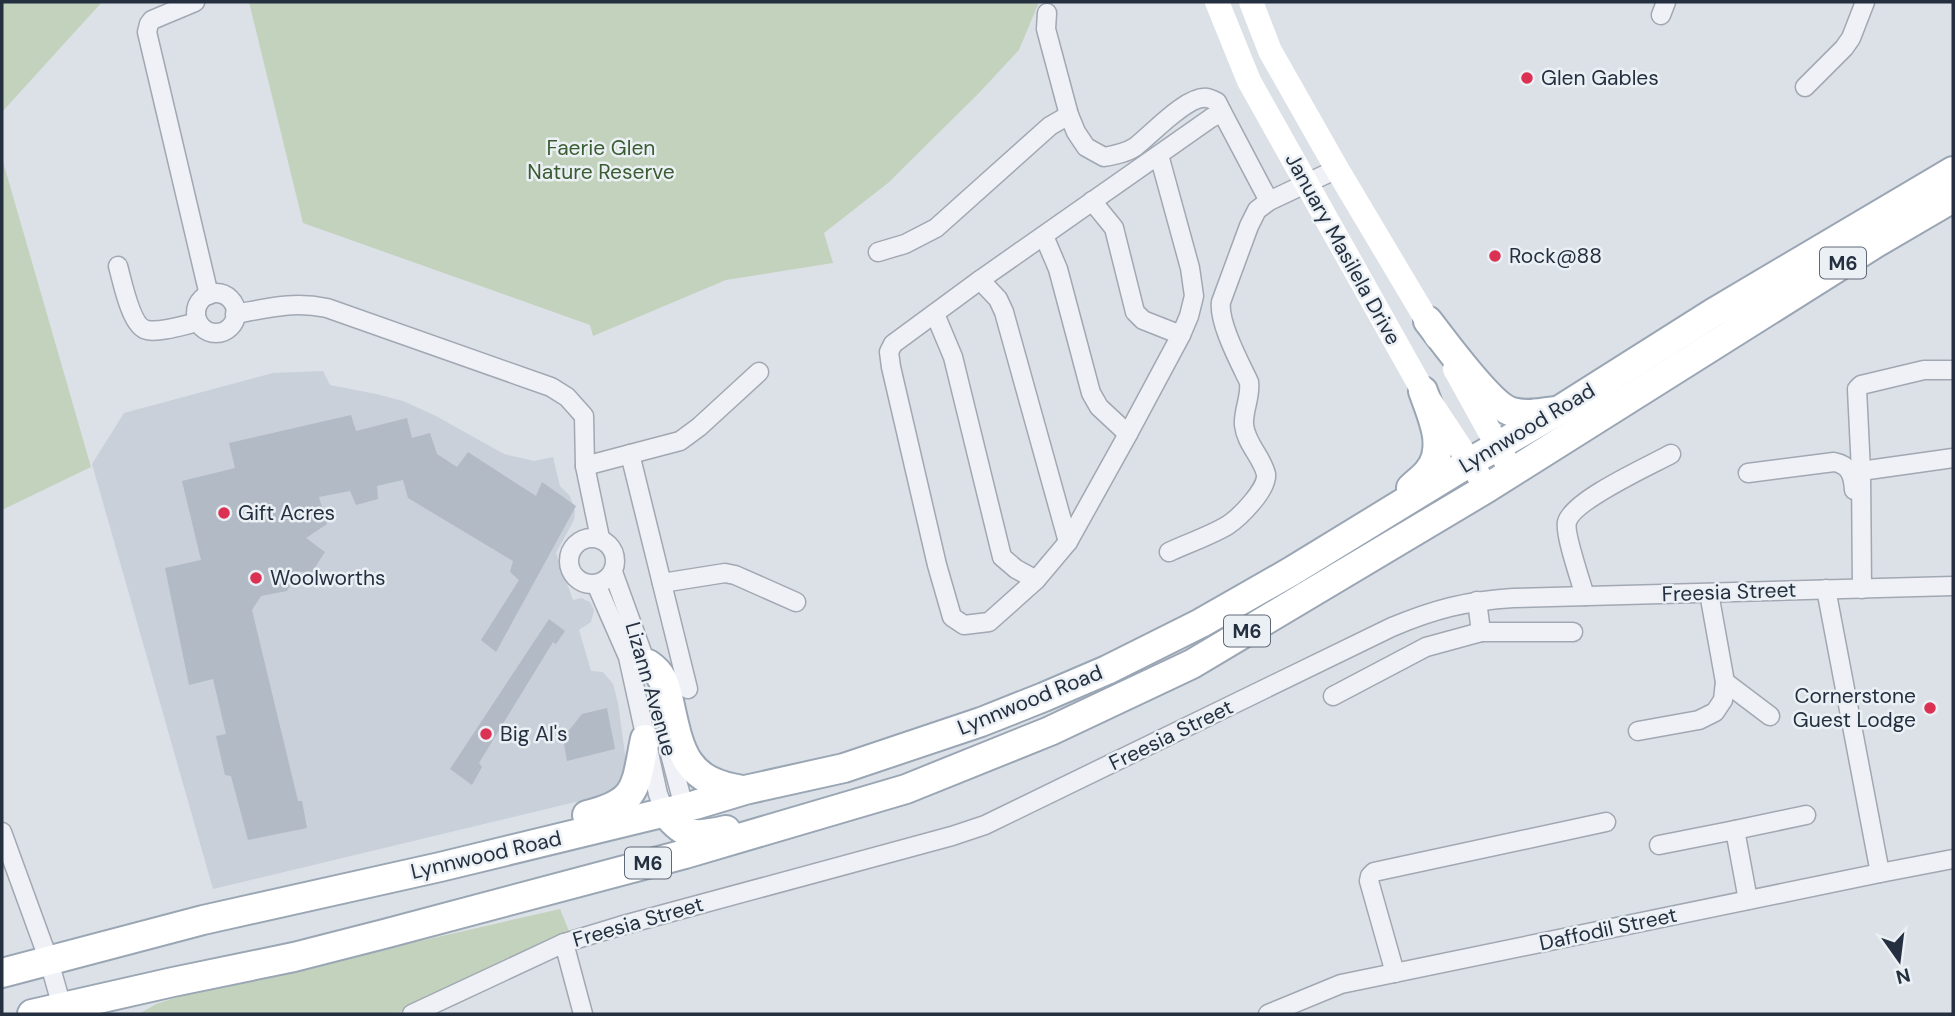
<svg xmlns="http://www.w3.org/2000/svg" width="1955" height="1016" viewBox="0 0 1955 1016" font-family="'DM Sans',sans-serif">
  <style>
    .built { fill: #c9d0da }
    .green { fill: #c3d2bc }
    .building { fill: #b2bac5 }
    .lines { fill: none; stroke-linecap: round; stroke-linejoin: round }
    .minor-casing { stroke: #a1a8b2; stroke-width: 21 }
    .primary-casing { stroke: #9aa6b4; stroke-width: 32 }
    .minor { stroke: #eff1f6; stroke-width: 18 }
    .secondary { stroke: #fff; stroke-width: 24 }
    .primary { stroke: #fff; stroke-width: 28 }
    .poi-dot { fill: #db3254; stroke: #ebf0f5; stroke-width: 2.5 }
    .labels { text-anchor: middle; dominant-baseline: central; stroke-width: 5; stroke-linejoin: round; paint-order: stroke }
    .shield { fill: #ebf0f5; stroke: #606976; stroke-width: 2 }
    .shield-label { font-size: 19px; font-weight: bold; fill: #242f3f }
    .poi-label { font-size: 21px; fill: #242f3f; stroke: #ebf0f5; text-anchor: start }
    .park-label { font-size: 21px; fill: #3a5c30; stroke: #ebf0f5 }
    .street-label { font-size: 21px; fill: #242f3f; stroke: #ebf0f5 }
  </style>
  <rect width="100%" height="100%" fill="#dce1e8"/>
  <!-- built -->
  <polygon class="built" points="323,371 330,385 376,394 403,401 436,416 504,454 534,461 553,457 560,486 570,496 575,511 574,520 556,553 573,600 581,598 590,602 594,610 591,622 579,630 591,671 603,672 613,684 618,703 628,776 617,792 213,889 92,464 124,413 273,373"/>
  <!-- green -->
  <g class="green">
    <polygon points="2,2 102,2 2,112"/>
    <polygon points="249,2 1039,2 1019,50 979,93 888,183 824,233 833,263 726,280 593,336 590,325 303,223"/>
    <polygon points="2,158 91,467 2,510"/>
    <polygon points="560,909 569,931 396,1014 139,1014 156,1004 187,994"/>
  </g>
  <!-- building -->
  <g class="building">
    <polygon points="351,415 356,431 407,418 412,438 430,433 437,454 457,467 468,452 536,496 542,482 576,506 496,652 481,640 519,580 510,572 513,561 408,498 403,480 377,486 378,499 356,505 350,491 319,497 327,524 306,538 325,552 310,575 299,571 287,591 261,596 252,610 298,801 302,801 307,828 248,840 231,776 225,775 216,736 226,734 213,679 189,685 165,568 201,560 182,481 235,468 229,443"/>
    <polygon points="549,619 565,631 556,644 553,642 479,763 482,767 472,785 450,769"/>
    <polygon points="607,708 615,749 567,761 563,738 582,714"/>
  </g>
  <g class="lines">
    <!-- minor casing -->
    <g class="minor-casing">
      <g id="minor">
        <polyline points="195,2 152,20 149,24 147,32 209,295"/>
        <path d="M 1047,13 L 1046,29 L 1069,115 L 1076,132 L 1086,147 L 1104,157 C 1115,155 1126,153 1135,147 C 1151,135 1187,95 1207,98 C 1209,98 1215,101 1217,102 L 1222,112"/>
        <polyline points="1661,15 1666,2"/>
        <polyline points="1805,87 1844,48 1851,38 1865,2"/>
        <polyline points="1159,155 1190,268 1194,296 1189,316 1181,335 1128,434 1068,542 1036,580 989,622 964,625 952,617 937,565 891,367 889,352 893,344 980,280 1211,118 1222,112 1269,201"/>
        <polyline points="1092,201 1114,228 1135,312 1143,320 1181,335"/>
        <polyline points="1044,236 1058,269 1091,393 1099,407 1128,434"/>
        <polyline points="878,252 905,244 936,228 1050,126 1069,115"/>
        <path d="M 118,266 C 122,280 131,327 147,330 C 160,333 184,325 198,322"/>
        <polyline points="980,280 998,299 1004,312 1068,542"/>
        <circle cx="216" cy="313" r="20"/>
        <path d="M 235,314 C 269,308 293,301 327,308 L 551,387 L 567,397 L 584,416 L 585,466 L 600,538"/>
        <polyline points="935,314 953,357 1002,557 1016,569 1036,580"/>
        <polyline points="630,454 688,689"/>
        <polyline points="585,466 680,441 699,427 759,372"/>
        <polyline points="1861,471 1953,458"/>
        <path d="M 1748,473 L 1834,462 C 1850,465 1853,475 1854,490"/>
        <circle cx="592" cy="561" r="23"/>
        <path d="M 1169,552 C 1188,543 1210,536 1228,525 C 1240,517 1268,489 1266,474 C 1262,457 1246,444 1244,425 C 1243,410 1251,397 1249,382 C 1240,363 1218,322 1221,302 L 1249,226 L 1257,210 L 1269,201 L 1337,169"/>
        <polyline points="613,572 650,674"/>
        <polyline points="662,583 725,573 735,575 796,602"/>
        <polyline points="596,584 628,657 658,794 665,812"/>
        <polyline points="1826,589 1880,873"/>
        <polyline points="1862,589 1861,471 1857,389 1861,385 1924,370 1953,370"/>
        <path d="M 1585,596 C 1581,582 1564,533 1567,522 C 1573,500 1649,466 1671,454"/>
        <polyline points="1481,632 1573,632"/>
        <polyline points="1725,682 1770,716"/>
        <polyline points="1333,696 1426,647 1481,632 1477,601"/>
        <polyline points="1638,731 1699,720 1715,712 1723,700 1725,682 1709,593"/>
        <polyline points="665,735 684,807"/>
        <polyline points="1735,830 1806,815"/>
        <polyline points="2,832 49,961 64,1014"/>
        <polyline points="1659,845 1735,830 1748,900"/>
        <polyline points="564,943 583,1014"/>
        <polyline points="1395,973 1369,881 1370,876 1374,872 1606,822"/>
        <path d="M 412,1014 L 564,943 L 620,926 L 952,836 L 985,825 L 1392,627 C 1435,609 1466,601 1513,598 L 1953,586"/>
        <polyline points="1268,1014 1341,984 1880,873 1953,859"/>
      </g>
    </g>
    <!-- primary casing -->
    <g class="primary-casing">
      <g id="primary">
        <path d="M 1428,321 C 1444,341 1490,406 1512,412 C 1526,416 1541,413 1555,411"/>
        <path d="M 1411,488 C 1416,483 1423,478 1428,472 C 1448,448 1432,417 1423,391"/>
        <path d="M 648,664 C 663,674 665,684 669,701 C 680,752 685,782 743,790"/>
        <path d="M 665,812 C 685,838 696,837 726,830"/>
        <path d="M 587,815 C 640,802 635,786 645,739"/>
        <polyline points="2,973 203,920 440,867 695,805 745,790 844,768 981,722 1044,697 1107,670 1201,623 1292,571 1470,462 1558,411 1713,313 1953,171"/>
        <polyline points="32,1014 173,982 294,957 384,934 685,854 906,789 1050,731 1192,664 1487,488 1876,243 1953,198"/>
      </g>
    </g>
    <!-- minor -->
    <use href="#minor" class="minor"/>
    <!-- secondary -->
    <g class="secondary">
      <polyline points="1217,2 1249,81 1423,391 1487,488"/>
      <polyline points="1251,2 1270,51 1337,169 1437,337"/>
      <polyline points="1455,369 1507,463"/>
    </g>
    <!-- primary -->
    <use href="#primary" class="primary"/>
  </g>
  <!-- markers -->
  <g class="poi-dot">
    <circle cx="1527" cy="78" r="7"/>
    <circle cx="1495" cy="256" r="7"/>
    <circle cx="224" cy="513" r="7"/>
    <circle cx="256" cy="578" r="7"/>
    <circle cx="1930" cy="708" r="7"/>
    <circle cx="486" cy="734" r="7"/>
  </g>
  <g class="labels">
    <!-- shield labels -->
    <g class="shield">
      <rect x="1820" y="247.5" width="46" height="31" rx="5"/>
      <rect x="1224" y="615.5" width="46" height="31" rx="5"/>
      <rect x="625" y="847.5" width="46" height="31" rx="5"/>
    </g>
    <g class="shield-label">
      <text x="1843" y="263">M6</text>
      <text x="1247" y="631">M6</text>
      <text x="648" y="863">M6</text>
    </g>
    <!-- poi labels -->
    <g class="poi-label">
      <text x="1541" y="78">Glen Gables</text>
      <text x="1509" y="256">Rock@88</text>
      <text x="238" y="513">Gift Acres</text>
      <text x="270" y="578">Woolworths</text>
      <text x="1916" y="696" text-anchor="end">Cornerstone<tspan x="1916" dy="24">Guest Lodge</tspan></text>
      <text x="500" y="734">Big Al's</text>
    </g>
    <!-- park labels -->
    <g class="park-label">
      <text x="601" y="148">Faerie Glen<tspan x="601" dy="24">Nature Reserve</tspan></text>
    </g>
    <!-- street labels -->
    <g class="street-label">
      <text transform="translate(1343 249) rotate(61)">January Masilela Drive</text>
      <text transform="translate(1527 428) rotate(-31)">Lynnwood Road</text>
      <text transform="translate(1729 592) rotate(-2)">Freesia Street</text>
      <text transform="translate(651 689) rotate(74)">Lizann Avenue</text>
      <text transform="translate(1030 700) rotate(-22)">Lynnwood Road</text>
      <text transform="translate(1171 735) rotate(-26)">Freesia Street</text>
      <text transform="translate(486 855) rotate(-13)">Lynnwood Road</text>
      <text transform="translate(638 922) rotate(-16)">Freesia Street</text>
      <text transform="translate(1608 929) rotate(-12)">Daffodil Street</text>
    </g>
  </g>
  <!-- border -->
  <rect width="1955" height="1016" fill="none" stroke="#242f3f" stroke-width="7"/>
  <!-- north arrow -->
  <g transform="translate(1899 960) rotate(166)" stroke="#ebf0f5" stroke-width="5" paint-order="stroke">
  <path d="M0-5L12 26L0 18L-12 26Z" fill="#242f3f"/>
  <text y="-10" font-size="19" font-weight="bold" text-anchor="middle" fill="#242f3f">N</text>
  </g>
</svg>
